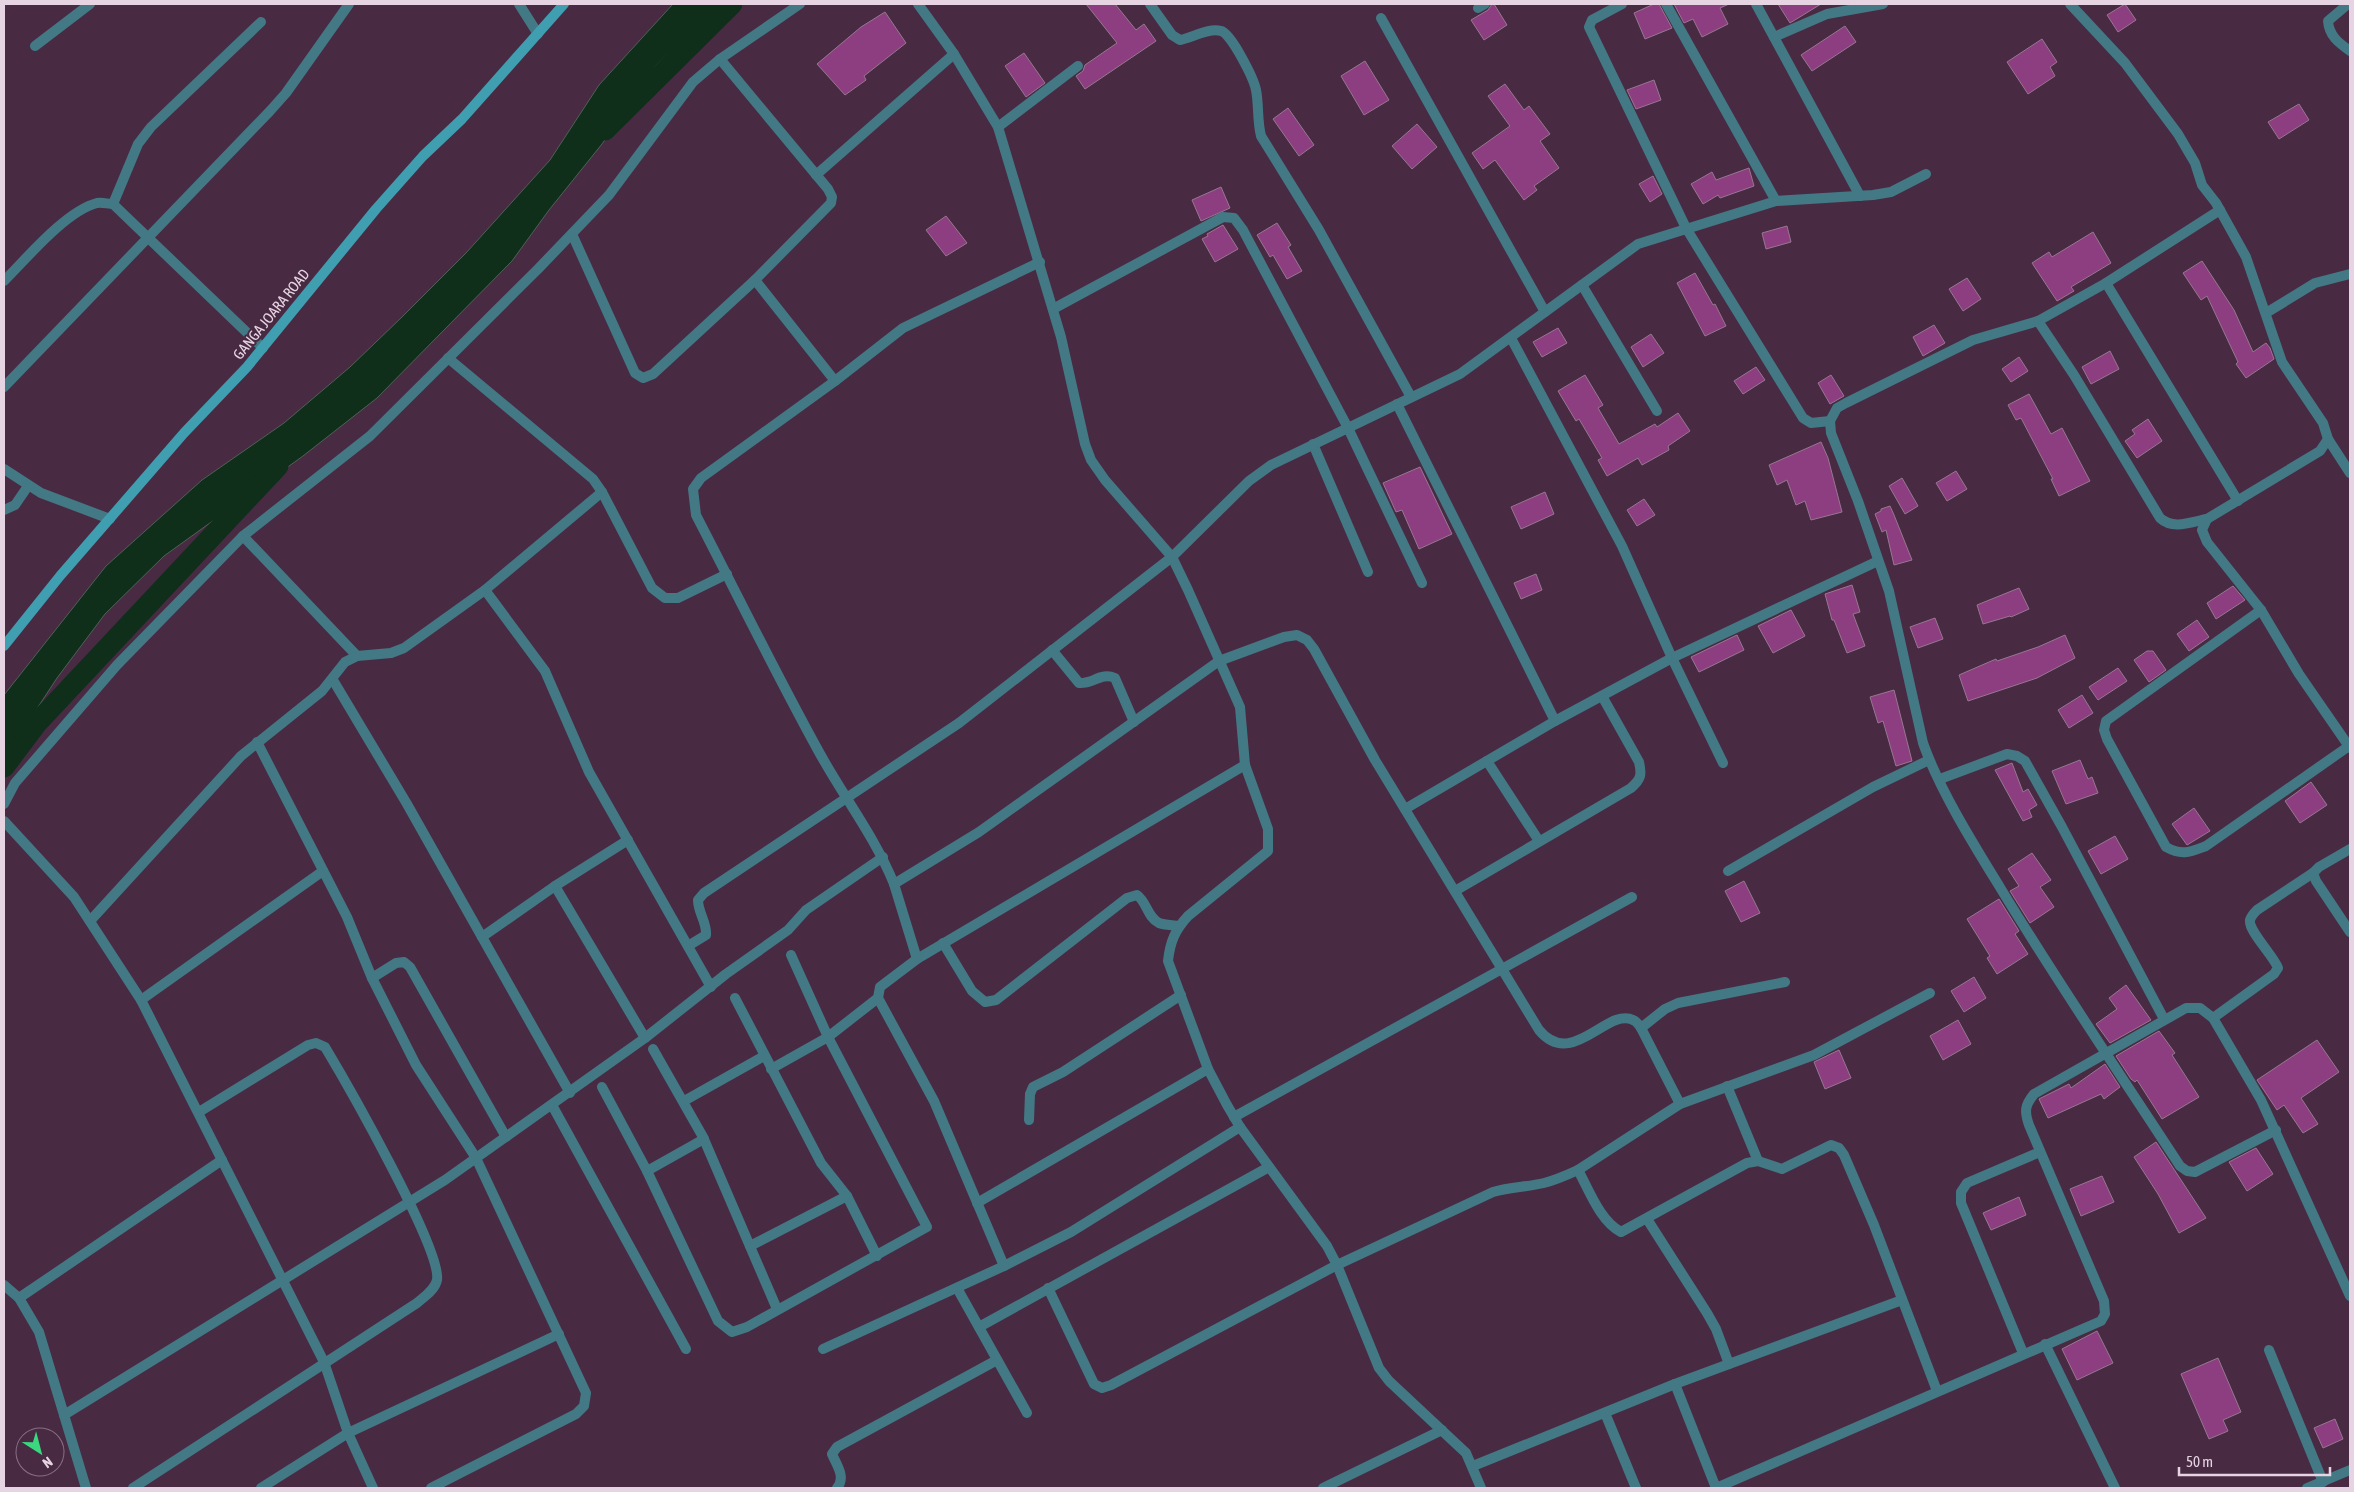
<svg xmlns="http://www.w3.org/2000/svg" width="2354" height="1492" viewBox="0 0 2354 1492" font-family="'Asap Condensed',sans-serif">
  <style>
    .water { fill: #0f2f1b; stroke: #506057 }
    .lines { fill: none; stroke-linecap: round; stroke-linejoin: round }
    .canal { stroke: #0f2f1b; stroke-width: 21 }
    .building { fill: #8c3e80; stroke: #987691 }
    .service { stroke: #437985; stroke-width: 10 }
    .minor { stroke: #437985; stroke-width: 10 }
    .secondary { stroke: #409eb1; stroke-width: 10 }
    .labels { text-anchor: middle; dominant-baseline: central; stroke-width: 4; stroke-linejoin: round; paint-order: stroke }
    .street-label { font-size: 15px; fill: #e7d4e2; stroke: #482b43 }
  </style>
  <rect width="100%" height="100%" fill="#482b43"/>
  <!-- water -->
  <polygon class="water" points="673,4 730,4 713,12 656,65 602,144 549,210 512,261 377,398 303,456 164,556 105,614 57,678 4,759 4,695 106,566 202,480 284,423 350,367 402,317 466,253 550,160 599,85"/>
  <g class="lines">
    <!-- canal -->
    <g class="canal">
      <polyline points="605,130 732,4"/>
      <polyline points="4,767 37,723 278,466"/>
    </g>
  </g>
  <!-- building -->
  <g class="building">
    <polygon points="1086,4 1115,4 1136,30 1144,24 1156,41 1085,89 1076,76 1083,71 1085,65 1117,43"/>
    <polygon points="1492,4 1494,4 1507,25 1484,40 1471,20 1488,10"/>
    <polygon points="1654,4 1659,4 1672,28 1645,39 1634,13"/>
    <polygon points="1674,4 1729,4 1720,8 1728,24 1702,37 1693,19 1684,23"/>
    <polygon points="1778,4 1821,4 1790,23"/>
    <polygon points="2125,4 2136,20 2118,32 2107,15"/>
    <polygon points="885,12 906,43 864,76 866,80 845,95 817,64 861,27"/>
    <polygon points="1845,26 1856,42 1812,71 1801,55"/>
    <polygon points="2042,39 2057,62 2050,67 2055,76 2028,94 2007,62"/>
    <polygon points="1024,53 1045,83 1026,97 1005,66"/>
    <polygon points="1365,61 1389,100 1364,115 1341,76"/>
    <polygon points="1654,80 1661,100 1636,109 1627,90"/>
    <polygon points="1505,84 1524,110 1529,106 1550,134 1540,141 1559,168 1534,186 1537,190 1524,200 1495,160 1483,169 1472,153 1510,126 1488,96"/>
    <polygon points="2299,104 2309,120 2279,139 2268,122"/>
    <polygon points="1288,108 1314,145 1299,156 1273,119"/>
    <polygon points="1417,124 1437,147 1412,169 1392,146"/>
    <polygon points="1749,168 1754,186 1720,198 1718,195 1703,204 1691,184 1712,172 1716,180"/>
    <polygon points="1653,176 1662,194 1650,202 1639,184"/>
    <polygon points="1221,187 1230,208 1201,221 1192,200"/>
    <polygon points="946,216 967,243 946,256 926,230"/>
    <polygon points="1277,223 1291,245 1288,247 1302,271 1287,279 1273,255 1270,257 1257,235"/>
    <polygon points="1223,225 1238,249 1215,262 1202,239 1208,236 1207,234"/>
    <polygon points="1787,226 1791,242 1766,249 1762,233"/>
    <polygon points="2093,232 2111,263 2071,287 2074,291 2057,301 2032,263 2049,252 2052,257"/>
    <polygon points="2202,261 2234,310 2253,352 2266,343 2270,348 2274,359 2246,378 2236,364 2238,362 2207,296 2201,300 2183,273"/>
    <polygon points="1695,273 1713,305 1715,304 1726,326 1705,336 1677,283"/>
    <polygon points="1967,278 1981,299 1963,311 1949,289"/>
    <polygon points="1934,325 1945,343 1923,356 1913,337"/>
    <polygon points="1558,328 1567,343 1542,357 1533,342"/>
    <polygon points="1651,334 1664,353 1643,367 1631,347"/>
    <polygon points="2110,351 2119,369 2091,384 2082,367"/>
    <polygon points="2019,357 2028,371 2011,382 2002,369"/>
    <polygon points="1756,367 1765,380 1743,394 1734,381"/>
    <polygon points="1585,375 1603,405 1598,408 1619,444 1655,424 1657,427 1678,413 1690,431 1668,446 1669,450 1642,465 1638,458 1607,476 1598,460 1602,458 1579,419 1576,421 1558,391"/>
    <polygon points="1831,375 1844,396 1830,404 1818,383"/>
    <polygon points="2029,394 2051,434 2062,428 2090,481 2059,496 2051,479 2053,479 2021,418 2016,420 2008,405"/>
    <polygon points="2148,419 2162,441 2137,458 2125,441 2135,434 2132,430"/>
    <polygon points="1821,442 1828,458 1842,512 1811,520 1805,501 1796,505 1787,480 1777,485 1769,465"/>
    <polygon points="1420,467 1452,534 1419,549 1402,510 1396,512 1383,483"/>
    <polygon points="1956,471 1967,489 1947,501 1936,483"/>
    <polygon points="1902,478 1918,506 1905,514 1889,486"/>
    <polygon points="1545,492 1554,514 1521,529 1511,507"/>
    <polygon points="1644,499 1655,515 1637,526 1627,510"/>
    <polygon points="1890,506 1894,515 1912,560 1894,565 1886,530 1882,532 1875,514 1881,511 1881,509"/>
    <polygon points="1536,574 1542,590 1521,599 1514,583"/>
    <polygon points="1852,585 1860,612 1853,614 1865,646 1847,653 1834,620 1832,620 1825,594"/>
    <polygon points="2233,586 2245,600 2216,619 2207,603"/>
    <polygon points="2019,588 2029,609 2011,617 2010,616 1983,624 1977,605"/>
    <polygon points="1791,610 1805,636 1773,653 1758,626"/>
    <polygon points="1935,618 1943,639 1918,648 1910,627"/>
    <polygon points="2197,620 2209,637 2189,651 2177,634"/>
    <polygon points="1737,635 1744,650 1699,672 1691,657"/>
    <polygon points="2065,635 2075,658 2037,678 1968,701 1959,675 1996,659 1997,661 2038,647"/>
    <polygon points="2147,651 2153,651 2166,670 2149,682 2134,660"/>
    <polygon points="2118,668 2127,681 2098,700 2089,687"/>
    <polygon points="1894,690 1912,761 1896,766 1883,721 1878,723 1870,697"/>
    <polygon points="2082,695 2093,713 2069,728 2058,710"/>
    <polygon points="2080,760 2088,779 2092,777 2098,793 2066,804 2052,771"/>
    <polygon points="2012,763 2023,792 2028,789 2037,805 2029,810 2032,817 2023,821 1995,770"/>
    <polygon points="2311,782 2327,805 2300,823 2285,801"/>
    <polygon points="2194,808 2210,831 2187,845 2172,824"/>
    <polygon points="2115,836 2128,859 2101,874 2088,851"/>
    <polygon points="2032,853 2051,880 2040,887 2054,907 2030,923 2010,891 2019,886 2008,869"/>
    <polygon points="1744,881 1760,913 1741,922 1725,891"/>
    <polygon points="1999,899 2019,931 2015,934 2028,954 1997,974 1987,958 1990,956 1967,919"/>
    <polygon points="1974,977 1986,998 1964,1012 1951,991"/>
    <polygon points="2126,985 2151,1020 2110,1043 2096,1024 2117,1009 2109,998"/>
    <polygon points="1958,1020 1971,1044 1943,1060 1930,1036"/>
    <polygon points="2159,1031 2175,1053 2172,1055 2199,1097 2162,1119 2137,1080 2135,1082 2131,1079 2116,1056"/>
    <polygon points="2317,1040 2339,1072 2301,1098 2318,1124 2303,1133 2284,1105 2277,1110 2257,1080"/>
    <polygon points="1839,1050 1851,1078 1825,1089 1814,1062"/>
    <polygon points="2105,1064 2120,1087 2104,1099 2101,1094 2048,1118 2039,1099 2069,1084 2071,1088"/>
    <polygon points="2156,1142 2206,1218 2179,1233 2158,1194 2134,1157"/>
    <polygon points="2256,1148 2273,1174 2247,1191 2229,1162"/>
    <polygon points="2102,1176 2114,1202 2081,1216 2070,1189"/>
    <polygon points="2019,1197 2026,1215 1991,1230 1983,1213"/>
    <polygon points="2097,1331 2113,1363 2077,1380 2062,1349"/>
    <polygon points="2218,1358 2241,1412 2223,1420 2228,1431 2209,1439 2181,1374"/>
    <polygon points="2335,1419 2343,1439 2323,1448 2314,1428"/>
  </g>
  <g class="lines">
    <!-- service -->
    <g class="service">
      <polyline points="791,955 828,1037 878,998"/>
      <polyline points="735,998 821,1163 847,1196 877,1256"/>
      <polyline points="653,1049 703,1137 777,1309"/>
      <polyline points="602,1087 647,1171 718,1321 732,1332 747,1327 927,1227 828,1037 771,1069"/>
      <polyline points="684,1101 764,1056"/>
      <polyline points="647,1171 704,1139"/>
      <polyline points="750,1246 847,1196"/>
      <polyline points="2269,1350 2323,1482"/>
    </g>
    <!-- minor -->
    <g class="minor">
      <polyline points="519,4 538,34"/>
      <path d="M 918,4 L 954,54 L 998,127 L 1061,337 L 1085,444 L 1091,460 L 1105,480 L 1172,557 L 1188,590 L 1240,707 L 1245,765 L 1268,829 L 1268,851 L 1188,916 C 1175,930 1170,942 1168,961 L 1208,1069 L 1227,1105 L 1240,1127 L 1327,1246 L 1337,1265 L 1379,1368 L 1389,1381 L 1466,1453 L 1481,1488"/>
      <path d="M 1150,4 L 1172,35 L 1180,40 C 1192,38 1209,27 1221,31 C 1231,33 1254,79 1256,90 C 1259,105 1257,120 1261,136 L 1319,230 L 1411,397"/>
      <polyline points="1622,4 1592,20 1589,27 1686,228 1803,418 1811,423 1830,421"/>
      <polyline points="1666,4 1776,201"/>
      <polyline points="1756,4 1860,196"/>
      <polyline points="2070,4 2125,63 2178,134 2195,163 2202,185 2216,203 2246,257 2282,362 2323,423 2328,439 2320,451 2207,519 2202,530 2207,542 2261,610 2299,674 2350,748"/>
      <path d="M 2348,4 L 2328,21 C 2329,36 2339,43 2350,51"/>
      <polyline points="1478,8 1485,4"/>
      <polyline points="1381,18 1545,312"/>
      <polyline points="1774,37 1827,14 1883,4"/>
      <polyline points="35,46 90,4"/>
      <polyline points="998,127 1078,66"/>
      <polyline points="816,175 954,54"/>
      <polyline points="113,204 138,144 151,127 261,22"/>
      <path d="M 2220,210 L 2106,283 L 2038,321 L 1973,340 L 1846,403 L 1837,408 L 1830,421 L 1831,433 L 1858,501 L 1889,591 L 1923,743 C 1940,791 1974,845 2001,889 C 2058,983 2120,1074 2180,1166 L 2187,1171 L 2195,1172 L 2276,1130"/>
      <polyline points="572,234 635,373 643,378 653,374 755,280 831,203 832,197 828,189 720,59"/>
      <polyline points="755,280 835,381"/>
      <path d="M 4,281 C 27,258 66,211 97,203 C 102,202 108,204 113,204 L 263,348"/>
      <polyline points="2106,283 2238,501"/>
      <polyline points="1582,285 1657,411"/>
      <polyline points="1053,309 1223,217 1234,218 1243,230 1348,428 1422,583"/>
      <polyline points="2266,313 2315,283 2350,274"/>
      <path d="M 2038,321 L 2074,375 L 2160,518 C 2173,530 2191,522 2207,519"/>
      <polyline points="1511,338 1622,546 1672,658 1723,763"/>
      <polyline points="448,358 593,479 602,492 652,588 665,598 678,598 727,574"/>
      <polyline points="4,387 270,111 286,93 349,4"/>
      <polyline points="1397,404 1555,721"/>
      <polyline points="2328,439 2350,473"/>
      <polyline points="1313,444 1368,572"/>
      <polyline points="4,469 41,493 110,519"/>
      <polyline points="4,510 15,505 28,486"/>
      <polyline points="243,536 357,656"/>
      <polyline points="485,590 545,671 589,772 711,987"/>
      <path d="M 2261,610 L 2106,721 L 2104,730 L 2107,739 L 2166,847 C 2182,856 2190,852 2206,846 L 2349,746"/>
      <path d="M 1052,650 L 1079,683 C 1093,684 1101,672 1115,678 L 1134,722"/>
      <polyline points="333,680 407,804 570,1093"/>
      <polyline points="257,742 347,917 372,978 416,1065 476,1158 586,1393 584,1406 576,1414 431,1488"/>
      <polyline points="1487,761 1539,841"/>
      <polyline points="1940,779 2007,754 2017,756 2025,761 2062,827 2164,1019"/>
      <polyline points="4,804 15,783 117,665 243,536 370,436 538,269 609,195 693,82 720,59 800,4"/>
      <polyline points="1405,809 1555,721 1672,658 1878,561"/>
      <polyline points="4,821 74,897 141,1000 324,1362 348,1433 373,1488"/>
      <polyline points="2350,849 2319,867 2313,873 2316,881 2350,932"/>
      <polyline points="1728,871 1873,787 1929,760"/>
      <path d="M 894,884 C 875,837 843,796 819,752 C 776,674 737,594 696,515 L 693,489 L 701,478 L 835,381 L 903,328 L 1040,262"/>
      <polyline points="555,886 645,1038"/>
      <path d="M 1455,891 L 1631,788 C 1641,779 1642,775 1639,762 L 1602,696"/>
      <polyline points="90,921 241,756 322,691 345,662 357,656 391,653 404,648 485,590 602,492"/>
      <polyline points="482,937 555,886 628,840"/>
      <path d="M 943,943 L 972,991 L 985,1002 L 996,1000 L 1127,898 L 1137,895 C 1147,902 1147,917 1159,923 C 1164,925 1173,925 1179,926"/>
      <path d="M 688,946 L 706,935 C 707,922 698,913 698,900 L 704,893 L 959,723 L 1172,557 L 1249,481 L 1271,465 L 1460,374 L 1638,244 L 1776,201 L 1873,195 L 1891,192 L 1926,174"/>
      <polyline points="917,959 1245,765"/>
      <polyline points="372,978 396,963 404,962 410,967 506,1137"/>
      <polyline points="141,1000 323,871"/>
      <path d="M 2213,1018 L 2274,974 L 2278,968 C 2274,956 2248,931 2250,920 C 2251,917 2254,913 2257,910 L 2313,873"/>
      <polyline points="1641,1028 1665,1009 1678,1003 1785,982"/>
      <polyline points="1727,1086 1758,1161"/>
      <polyline points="552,1105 686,1349"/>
      <polyline points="1234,1117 1632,897"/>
      <polyline points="1029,1120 1030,1094 1033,1087 1063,1072 1181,995"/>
      <path d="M 1240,1127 L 1071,1232 L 1004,1266 L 934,1101 L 878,998 L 880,987 L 917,959 L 894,884 L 979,832 L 1219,661 L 1284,637 L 1297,635 L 1307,640 L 1314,649 L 1375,760 L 1539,1030 C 1572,1070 1607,1007 1633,1020 C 1636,1021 1639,1025 1641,1028 L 1680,1104"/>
      <path d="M 1578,1170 C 1589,1190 1600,1221 1621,1232 L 1747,1163 L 1758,1161 L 1782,1169 L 1831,1145 L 1839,1148 L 1844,1155 L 1874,1225 L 1937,1391"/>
      <polyline points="977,1203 1208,1069"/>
      <polyline points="1647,1219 1707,1313 1716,1329 1729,1364"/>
      <polyline points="4,1285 19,1298 39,1332 86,1488"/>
      <polyline points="957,1288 1027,1413"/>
      <path d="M 1048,1288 L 1094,1384 L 1102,1388 L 1111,1385 L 1337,1265 L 1493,1192 C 1510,1187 1527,1187 1544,1183 C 1556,1180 1567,1175 1578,1170 L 1680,1104 L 1814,1055 L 1930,993"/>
      <polyline points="19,1298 222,1160"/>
      <polyline points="979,1327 1269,1167"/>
      <polyline points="2045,1344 2115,1488"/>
      <polyline points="823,1349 1004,1266"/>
      <polyline points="2023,1353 1961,1203 1961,1192 1967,1183 2040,1152"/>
      <polyline points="1675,1384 1716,1488"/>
      <polyline points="1605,1413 1636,1488"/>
      <polyline points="64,1415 445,1180 645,1038 726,974 788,930 806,910 883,857"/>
      <polyline points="1473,1466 1675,1384 1902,1300"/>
      <path d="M 133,1488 L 417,1303 C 424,1297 435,1290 437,1280 C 442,1250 346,1082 325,1047 L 316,1043 L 308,1045 L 199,1112"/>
      <polyline points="261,1488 348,1433 559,1334"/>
      <path d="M 837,1488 C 846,1477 837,1466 832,1454 L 837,1447 L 997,1360"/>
      <polyline points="1323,1488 1442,1430"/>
      <path d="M 1716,1488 L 2101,1321 L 2105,1314 L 2104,1301 L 2029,1125 C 2024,1111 2025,1105 2034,1094 L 2186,1008 L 2200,1008 L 2213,1018 L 2261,1100 L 2350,1296"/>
      <polyline points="2307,1488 2350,1470"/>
    </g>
    <!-- secondary -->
    <polyline class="secondary" points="4,646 60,576 184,433 247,367 376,209 423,156 462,119 564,4"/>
  </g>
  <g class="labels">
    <!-- street labels -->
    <g class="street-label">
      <text transform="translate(271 314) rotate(-51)">GANGA JOARA ROAD</text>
    </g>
  </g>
  <!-- border -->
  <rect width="2354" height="1492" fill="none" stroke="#e7d4e2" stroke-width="10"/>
  <!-- north arrow -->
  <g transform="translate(40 1452) rotate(144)"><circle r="24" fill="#482b43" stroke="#886f83"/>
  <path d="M0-4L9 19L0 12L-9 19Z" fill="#3ad77f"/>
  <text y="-8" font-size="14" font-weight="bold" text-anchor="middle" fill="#e7d4e2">N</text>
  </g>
  <!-- scale -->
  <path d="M2179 1467v8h151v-8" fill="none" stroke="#e7d4e2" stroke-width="2.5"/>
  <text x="2186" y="1467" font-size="15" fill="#e7d4e2" stroke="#482b43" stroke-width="4" paint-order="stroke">50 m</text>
</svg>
